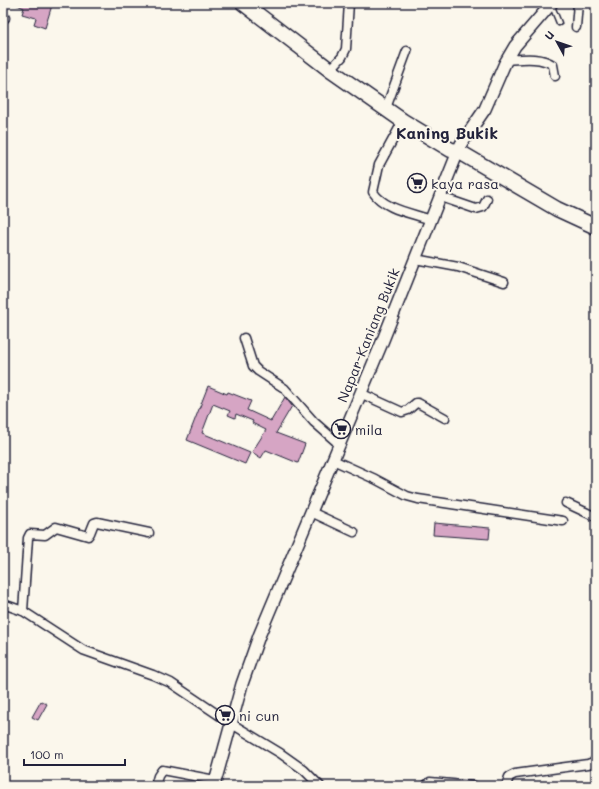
<svg xmlns="http://www.w3.org/2000/svg" width="599" height="789" viewBox="0 0 599 789" font-family="Mali,sans-serif">
  <style>
    .building { fill: #d6a5c4; stroke: #22223b }
    .lines { fill: none; stroke-linecap: round; stroke-linejoin: round }
    .lane-casing { stroke: #22223b; stroke-width: 7 }
    .street-casing { stroke: #22223b; stroke-width: 11 }
    .secondary-casing { stroke: #22223b; stroke-width: 14 }
    .highway-casing { stroke: #22223b; stroke-width: 17 }
    .lane { stroke: #fbf7ec; stroke-width: 4 }
    .street { stroke: #fbf7ec; stroke-width: 8 }
    .secondary { stroke: #fbf7ec; stroke-width: 11 }
    .highway { stroke: #fbf7ec; stroke-width: 14 }
    .labels { text-anchor: middle; dominant-baseline: central; stroke-width: 4; stroke-linejoin: round; paint-order: stroke }
    .poi-label { font-size: 14px; fill: #22223b; stroke: #fbf7ec; text-anchor: start }
    .street-label { font-size: 14px; fill: #22223b; stroke: #fbf7ec }
    .quarter-label { font-size: 16px; font-weight: bold; fill: #22223b; stroke: #fbf7ec }
  </style>
  <rect width="100%" height="100%" fill="#fbf7ec"/>
  <filter id="ink" filterUnits="userSpaceOnUse"><feTurbulence type="fractalNoise" baseFrequency=".025" numOctaves="2"/><feDisplacementMap in="SourceGraphic" scale="8" xChannelSelector="R" yChannelSelector="G"/><feConvolveMatrix kernelMatrix="1 2 1 2 8 2 1 2 1" color-interpolation-filters="sRGB"/></filter>
  <g filter="url(#ink)">
    <!-- building -->
    <g class="building">
      <polygon points="13,3 46,3 52,5 45,28 34,24 36,18 22,14 24,8"/>
      <polygon points="208,386 227,394 228,392 251,401 247,410 271,421 285,397 292,406 276,433 305,444 298,463 266,450 261,458 252,452 266,430 252,423 253,421 236,414 235,418 228,415 230,411 213,404 202,433 250,453 245,464 187,440"/>
      <polygon points="434,523 490,528 489,539 433,535"/>
      <polygon points="41,701 47,704 38,720 32,717"/>
    </g>
    <g class="lines">
      <!-- lane casing -->
      <g class="lane-casing">
        <polyline id="lane" points="552,6 559,23"/>
      </g>
      <!-- street casing -->
      <g class="street-casing">
        <g id="street">
          <polyline points="3,17 5,18"/>
          <polyline points="576,27 578,3"/>
          <path d="M 507,60 C 521,59 541,56 553,65 L 555,76"/>
          <polyline points="330,70 342,57 346,49 349,3"/>
          <polyline points="386,108 407,51"/>
          <path d="M 403,121 L 379,165 L 373,192 C 385,210 412,213 431,220"/>
          <polyline points="441,197 476,209 483,207 487,199"/>
          <polyline points="415,259 458,267 504,282"/>
          <polyline points="244,338 253,366 258,371 284,388 314,422 339,444"/>
          <polyline points="360,393 402,412 408,410 416,403 418,403 445,418"/>
          <polyline points="333,460 375,479 407,496 418,499 563,521"/>
          <polyline points="566,503 596,517"/>
          <polyline points="311,512 354,532"/>
          <polyline points="3,604 23,611 83,650 153,675 171,683 232,724 280,753 304,770 320,786"/>
          <polyline points="23,611 28,538 30,534 45,535 56,527 88,536 90,533 94,523 97,522 149,533"/>
          <polyline points="155,786 158,776 162,770 215,780"/>
          <polyline points="425,786 430,782 474,786"/>
          <polyline points="506,786 509,777 515,774 588,764 596,761"/>
        </g>
      </g>
      <!-- secondary casing -->
      <g class="secondary-casing">
        <polyline id="secondary" points="214,786 242,684 259,636 381,345 461,144 485,109 505,63 515,46 552,3"/>
      </g>
      <!-- highway casing -->
      <g class="highway-casing">
        <polyline id="highway" points="243,3 330,70 403,121 451,150 458,151 557,209 596,227"/>
      </g>
      <!-- lane -->
      <use href="#lane" class="lane"/>
      <!-- street -->
      <use href="#street" class="street"/>
      <!-- secondary -->
      <use href="#secondary" class="secondary"/>
      <!-- highway -->
      <use href="#highway" class="highway"/>
    </g>
  </g>
  <!-- icons -->
  <defs>
    <g id="supermarket-ring" transform="scale(1)"><circle r="9.5" fill="#fbf7ec" stroke="#22223b" stroke-width="1.5"/><path d="M-6-5.5h2.5l.6 2H6L4.5 2H-2.5L-4.4-4H-6ZM-1.5 3.2a1.3 1.3 0 1 0 .1 0ZM3 3.2a1.3 1.3 0 1 0 .1 0Z" fill="#22223b"/></g>
  </defs>
  <g fill-rule="evenodd">
    <use href="#supermarket-ring" x="417" y="183"/>
    <use href="#supermarket-ring" x="341" y="429"/>
    <use href="#supermarket-ring" x="225" y="715"/>
  </g>
  <g class="labels">
    <!-- poi labels -->
    <g class="poi-label">
      <text x="431" y="183">kaya rasa</text>
      <text x="355" y="429">mila</text>
      <text x="239" y="715">ni cun</text>
    </g>
    <!-- street labels -->
    <g class="street-label">
      <text transform="translate(368 335) rotate(-68)">Napar-Kaniang Bukik</text>
    </g>
    <!-- quarter labels -->
    <g class="quarter-label">
      <text x="447" y="132">Kaning Bukik</text>
    </g>
  </g>
  <!-- margin -->
  <rect width="599" height="789" fill="none" stroke="#fbf7ec" stroke-width="16"/>
  <rect x="8" y="8" width="583" height="773" fill="none" stroke="#22223b" stroke-width="1.5" filter="url(#ink)"/>
  <!-- north arrow -->
  <g transform="translate(557 42) rotate(310)" stroke="#fbf7ec" stroke-width="3" paint-order="stroke">
  <path d="M0-3L7 15L0 10L-7 15Z" fill="#22223b"/>
  <text y="-6" font-size="11" font-weight="bold" text-anchor="middle" fill="#22223b">U</text>
  </g>
  <!-- scale -->
  <path d="M24 759v6h101v-6" fill="none" stroke="#22223b" stroke-width="2"/>
  <text x="30" y="759" font-size="12" fill="#22223b" stroke="#fbf7ec" stroke-width="3" paint-order="stroke">100 m</text>
</svg>
